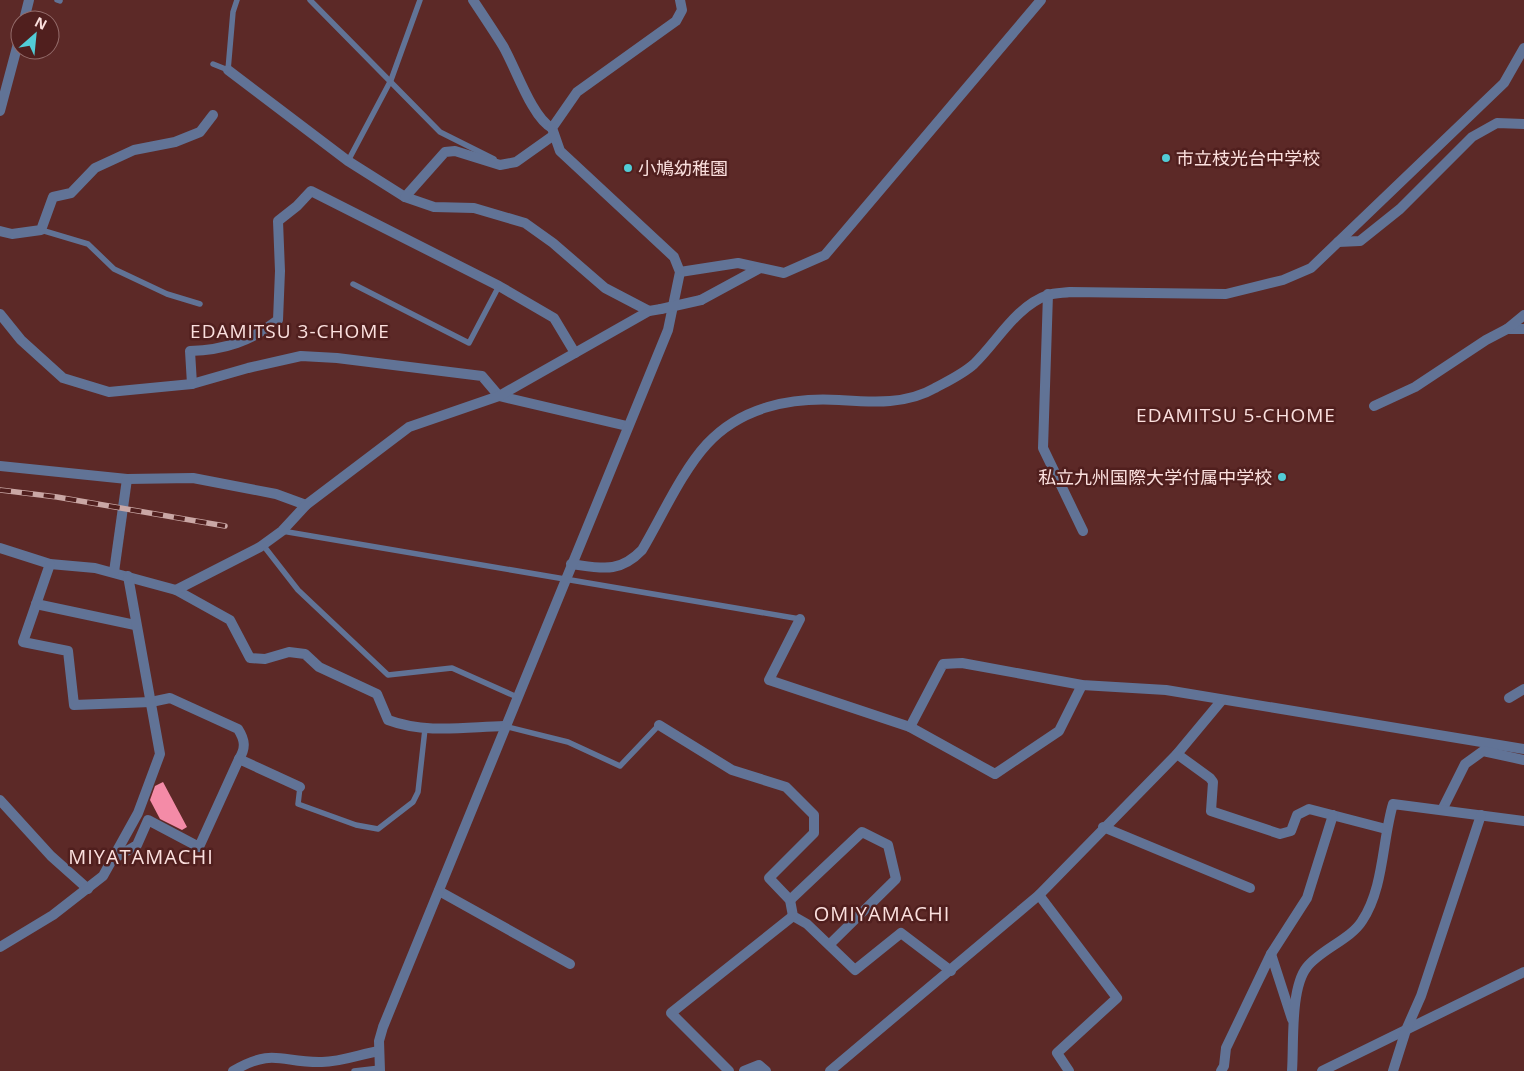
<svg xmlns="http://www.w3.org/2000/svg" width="1524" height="1071" viewBox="0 0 1524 1071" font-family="'Open Sans','Noto Sans JP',sans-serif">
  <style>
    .building { fill: #f48ba7 }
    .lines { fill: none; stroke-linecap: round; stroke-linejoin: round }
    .service { stroke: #617396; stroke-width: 5.5 }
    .minor { stroke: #617396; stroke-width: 10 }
    .tertiary { stroke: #617396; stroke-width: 10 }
    .rail-casing { stroke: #caa7a5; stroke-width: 5.5 }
    .rail { stroke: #501f1e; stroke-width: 4; stroke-dasharray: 11; stroke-linecap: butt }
    .minor-bridge { stroke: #617396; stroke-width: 10 }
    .poi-dot { fill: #52ccd6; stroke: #501f1e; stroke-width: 2 }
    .labels { text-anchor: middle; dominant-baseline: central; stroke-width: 5; stroke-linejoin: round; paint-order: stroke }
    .poi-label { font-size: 18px; fill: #fbe0de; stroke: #501f1e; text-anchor: start }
    .neighbourhood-label { font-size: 19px; letter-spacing: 1px; fill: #fbe0de; stroke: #501f1e }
    .quarter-label { font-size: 20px; letter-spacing: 1px; fill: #fbe0de; stroke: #501f1e }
  </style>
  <rect width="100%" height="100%" fill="#5c2927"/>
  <!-- building -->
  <polygon class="building" points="163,782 187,827 182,830 160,819 150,800 155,786"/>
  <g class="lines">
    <!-- service -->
    <g class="service">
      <polyline points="57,0 60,1"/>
      <polyline points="310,0 440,132 494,159"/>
      <polyline points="213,64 228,70 233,12 237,0"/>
      <polyline points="348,161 391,80 420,0"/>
      <polyline points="41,230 88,244 114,269 167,294 200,304"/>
      <polyline points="353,284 469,343 499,286"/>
      <polyline points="282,531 800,619"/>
      <polyline points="263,545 298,590 388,675 452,668 517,697"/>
      <polyline points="504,726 568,742 620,766 659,725"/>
      <polyline points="300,787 298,804 356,825 378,829 413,802 418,792 425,729"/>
      <polyline points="354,1071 380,1068"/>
    </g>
    <!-- minor -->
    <g class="minor">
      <path d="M 473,0 C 483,15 493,30 503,46 C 515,66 532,118 552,128"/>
      <polyline points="24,20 29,0"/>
      <polyline points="228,70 348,161 405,197 434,207 474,208 525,223 553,243 605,288 649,311"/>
      <polyline points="0,111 20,36"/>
      <polyline points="405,197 445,152 455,151 500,165 516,162 554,135"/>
      <polyline points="0,231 12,234 41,230 53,197 71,193 95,168 134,150 175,142 200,132 213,115"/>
      <polyline points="1338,242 1360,241 1400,209 1472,137 1497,123 1524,124"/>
      <polyline points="680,272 738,263 784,273 825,255 1041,0"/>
      <polyline points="1048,294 1043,448 1083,531"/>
      <polyline points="701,300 760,268"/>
      <polyline points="0,314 21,340 63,378 109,392 192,384 248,368 301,356 337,358 482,376 499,396 627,426"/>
      <polyline points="1507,329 1524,329"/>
      <path d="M 192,384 L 190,351 C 225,350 251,341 278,320 L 280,271 L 278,221 L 297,206 L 311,191 L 499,286 L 554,318 L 575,353"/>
      <polyline points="1374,406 1415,387 1486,340 1507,329 1524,315"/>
      <polyline points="0,466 127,479 193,478 276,494 306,505"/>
      <path d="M 0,548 L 50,564 L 95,568 L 176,590 L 230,620 L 250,658 L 265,659 L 289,652 L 305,654 L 319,667 L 377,694 L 388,720 C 425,734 466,727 504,726"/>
      <path d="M 50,564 L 23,642 L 68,651 L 74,705 L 151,702 L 170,698 L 238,729 C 245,740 246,748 239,759"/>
      <path d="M 571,564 C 601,568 619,574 642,550 C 661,518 682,471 707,444 C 741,407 791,397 839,400 C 871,402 906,405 935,388 C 948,381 963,374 974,364 C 997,342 1016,306 1048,295 C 1054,293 1063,293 1070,292 L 1226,294 L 1283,280 L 1311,268 L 1504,83 L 1524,48"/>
      <polyline points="114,572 127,479"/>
      <polyline points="176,590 260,547 282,531 306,505 409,427 499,396 649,311 661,309"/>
      <polyline points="36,604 135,625"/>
      <polyline points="800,619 769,680 910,727 995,774 1059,731 1082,685"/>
      <polyline points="1509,698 1524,689"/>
      <polyline points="659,725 732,770 786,787 814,815 814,833 769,878 790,900 793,916 807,924 855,970 901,933 951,971"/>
      <polyline points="910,727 943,664 962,663 1082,685 1166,690 1524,749"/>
      <polyline points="1177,754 1210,778 1213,782 1211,811 1280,834 1291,831 1297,815 1309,809 1386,829"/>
      <polyline points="0,800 51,856 88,889"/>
      <polyline points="1442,810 1465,764 1483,751 1524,760"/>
      <polyline points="1103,827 1250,888"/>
      <polyline points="113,859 137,845 148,820 199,847 239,759 300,787"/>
      <polyline points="439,891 570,964"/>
      <polyline points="1039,895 1117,998 1057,1053 1069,1071"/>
      <polyline points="790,900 862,832 888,845 896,879 830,944"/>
      <polyline points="0,947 53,915 103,876 138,813 160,754 128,576"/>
      <polyline points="1271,954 1307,898 1333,815"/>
      <path d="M 233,1071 C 274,1047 281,1063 322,1062 C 341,1062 361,1054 379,1051"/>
      <polyline points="729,1071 671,1013 793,916"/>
      <polyline points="744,1071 759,1065 766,1071"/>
      <polyline points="830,1071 1039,895 1177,754 1222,700"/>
      <polyline points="1221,1071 1224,1066 1226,1048 1271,954 1292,1019"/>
      <path d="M 1292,1071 C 1294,1044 1290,988 1307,967 C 1320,950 1351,939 1362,921 C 1384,888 1382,841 1393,804 L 1524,821"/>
      <polyline points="1322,1071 1524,972"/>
      <polyline points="1393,1071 1406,1030 1421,996 1481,815"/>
    </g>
    <!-- tertiary -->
    <polyline class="tertiary" points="380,1071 379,1041 383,1027 668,330 680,272 674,257 560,151 552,128 577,92 676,21 682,10 680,0"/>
    <!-- rail casing -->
    <g class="rail-casing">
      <polyline id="rail" points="0,490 57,497 225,526"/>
    </g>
    <!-- rail -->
    <use href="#rail" class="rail"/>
    <!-- minor-bridge -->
    <polyline class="minor-bridge" points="661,309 701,300"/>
  </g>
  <!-- markers -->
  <g class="poi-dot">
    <circle cx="1166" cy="158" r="5"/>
    <circle cx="628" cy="168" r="5"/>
    <circle cx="1282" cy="477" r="5"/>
  </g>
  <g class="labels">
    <!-- poi labels -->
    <g class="poi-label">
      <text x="1176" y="158">市立枝光台中学校</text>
      <text x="638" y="168">小鳩幼稚園</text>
      <text x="1272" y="477" text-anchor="end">私立九州国際大学付属中学校</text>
    </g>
    <!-- neighbourhood labels -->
    <g class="neighbourhood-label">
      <text x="290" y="331">EDAMITSU 3-CHOME</text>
      <text x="1236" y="415">EDAMITSU 5-CHOME</text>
    </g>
    <!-- quarter labels -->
    <g class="quarter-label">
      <text x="141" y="856">MIYATAMACHI</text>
      <text x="882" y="913">OMIYAMACHI</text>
    </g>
  </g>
  <!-- north arrow -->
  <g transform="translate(35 35) rotate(27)"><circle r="24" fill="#501f1e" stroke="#946c6b"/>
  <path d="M0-4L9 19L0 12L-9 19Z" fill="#52ccd6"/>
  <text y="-8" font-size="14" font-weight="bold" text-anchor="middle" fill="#fbe0de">N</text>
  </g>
</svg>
